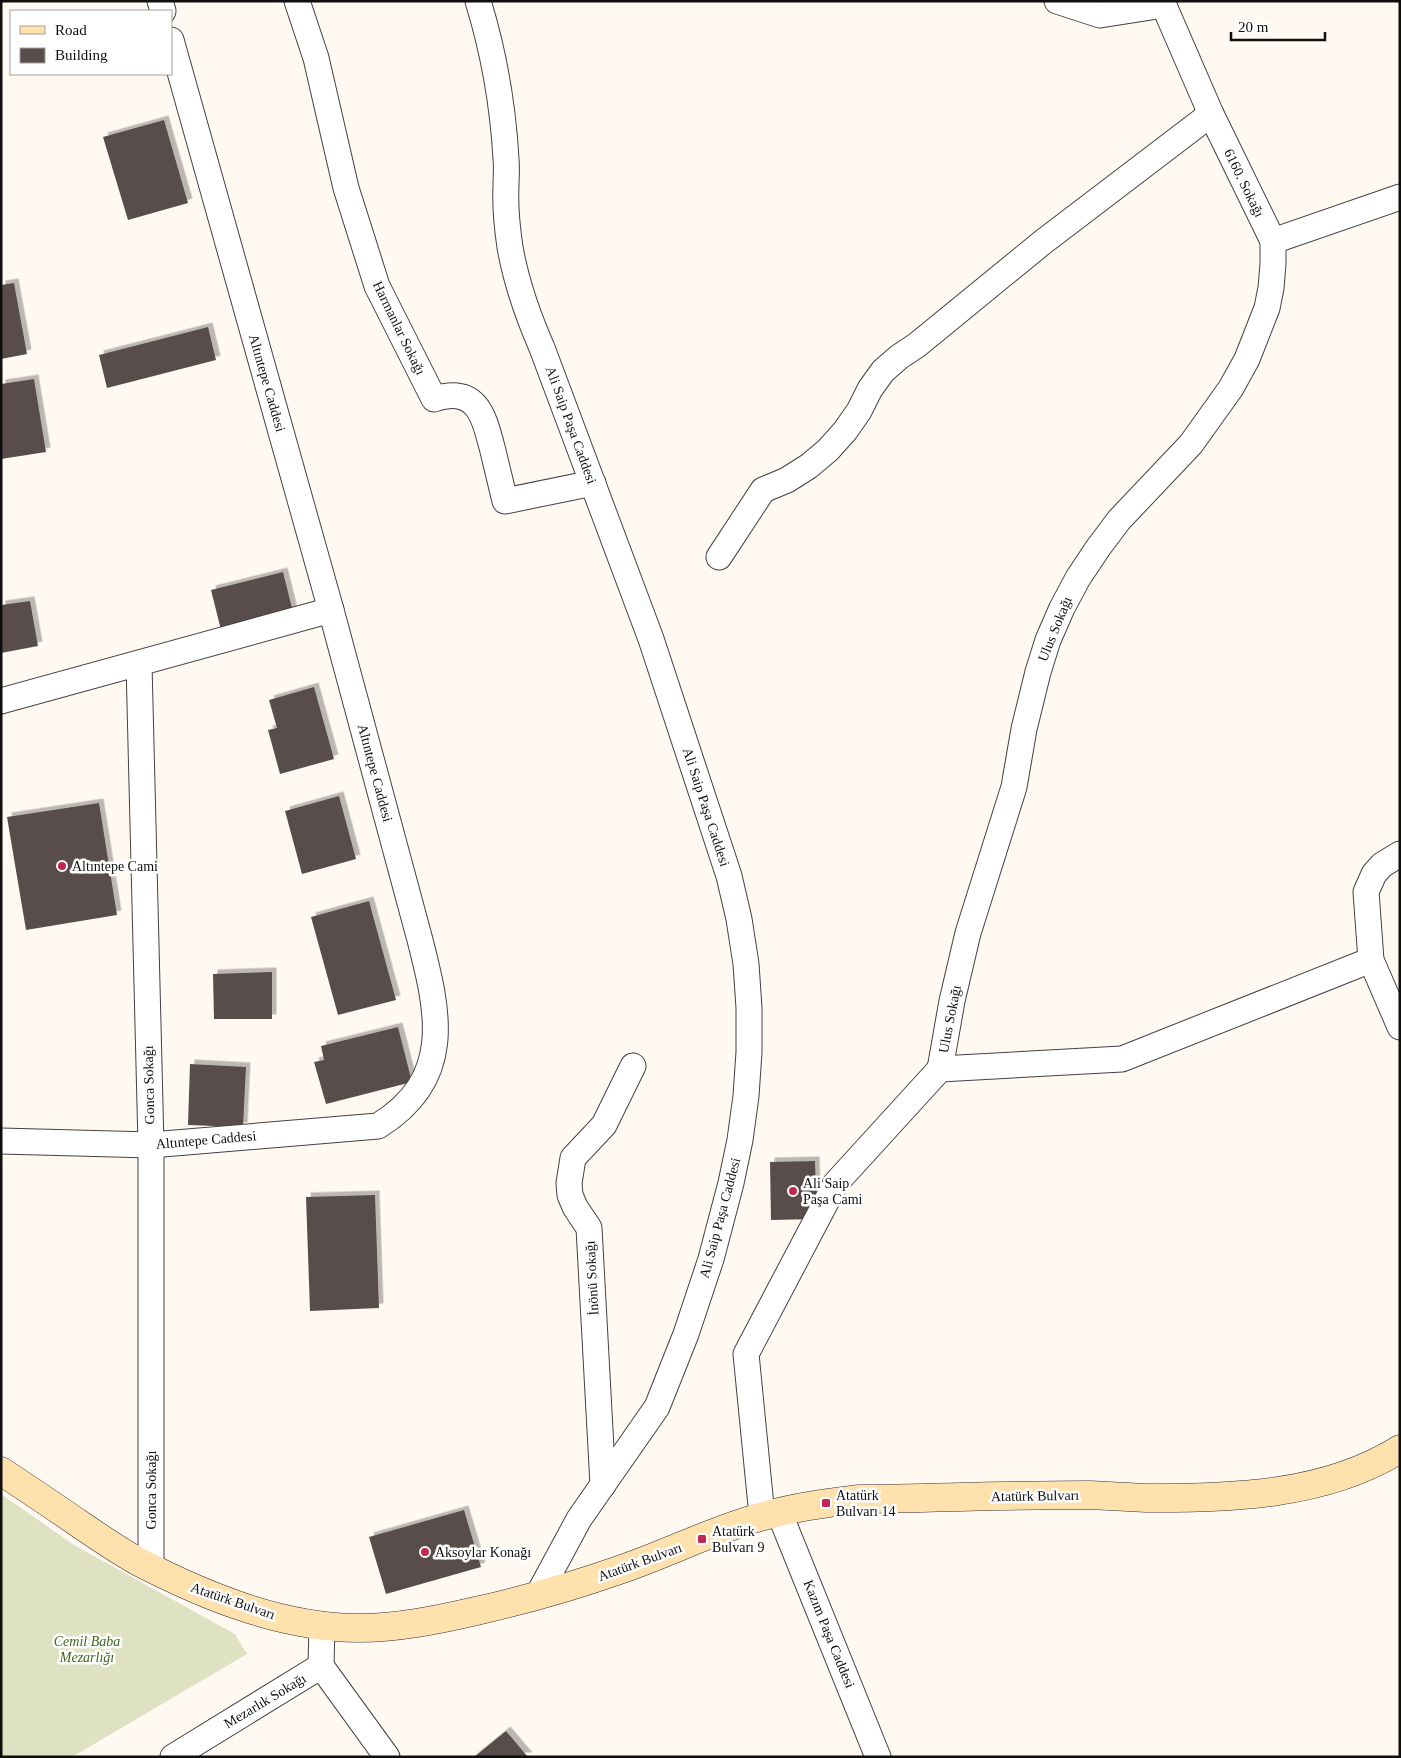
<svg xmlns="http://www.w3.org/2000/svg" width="1401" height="1758" viewBox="0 0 1401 1758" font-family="'Times New Roman',serif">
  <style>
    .cemetery { fill: #dfe2c2 }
    .building { fill: #584d4c; filter: url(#shadow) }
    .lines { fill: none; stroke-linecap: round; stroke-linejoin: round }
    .street-casing { stroke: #424242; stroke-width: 27 }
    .secondary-casing { stroke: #313131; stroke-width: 29 }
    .street { stroke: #fff; stroke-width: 25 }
    .secondary { stroke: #fee1ad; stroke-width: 28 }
    .poi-dot { fill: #c02754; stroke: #fff; stroke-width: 2 }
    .labels { text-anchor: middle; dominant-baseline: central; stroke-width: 5; stroke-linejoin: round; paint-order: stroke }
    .street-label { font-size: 14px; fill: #0f0f0f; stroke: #fff }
    .poi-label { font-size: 14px; fill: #0f0f0f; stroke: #fff; text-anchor: start }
    .park-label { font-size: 14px; font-style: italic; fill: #40681f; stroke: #fff }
  </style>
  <defs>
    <filter id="shadow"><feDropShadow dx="4.5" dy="-4.5" stdDeviation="0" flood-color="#0004"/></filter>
  </defs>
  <rect width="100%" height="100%" fill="#fff9f2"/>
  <!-- cemetery -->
  <polygon class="cemetery" points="1,1494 74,1545 235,1634 247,1654 72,1757 1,1757"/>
  <!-- building -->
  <g class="building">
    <polygon points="164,120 188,203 128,220 103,137"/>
    <polygon points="14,283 27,354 1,359 1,285"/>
    <polygon points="208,327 216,360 107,388 99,355"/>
    <polygon points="34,379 46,452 1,459 1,384"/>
    <polygon points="283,572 293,612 221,630 211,590"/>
    <polygon points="30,601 38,646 1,653 1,605"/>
    <polygon points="314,687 334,759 280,774 268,730 277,728 269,700"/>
    <polygon points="339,796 356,859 302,874 285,811"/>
    <polygon points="99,803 117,915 26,930 7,817"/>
    <polygon points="369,901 396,1000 338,1015 311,917"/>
    <polygon points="272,972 272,1019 214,1019 213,974"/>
    <polygon points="398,1027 412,1082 326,1104 314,1062 324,1060 321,1046"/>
    <polygon points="190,1064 246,1067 243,1127 188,1125"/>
    <polygon points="815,1161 817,1219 771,1220 770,1162"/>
    <polygon points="375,1195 379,1308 310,1311 306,1197"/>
    <polygon points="464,1510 481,1567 386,1594 369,1537"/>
    <polygon points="506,1731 528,1757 474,1757"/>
  </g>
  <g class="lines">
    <!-- street casing -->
    <g class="street-casing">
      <g id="street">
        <polyline points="160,1 163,11"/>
        <path d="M 297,1 L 316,58 L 346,188 L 377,286 L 434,399 C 478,385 484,417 493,451 C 497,468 501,484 505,501 L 593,483"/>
        <path d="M 478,1 C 494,53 503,105 506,159 C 507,168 506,177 506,186 C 505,206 507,227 510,247 C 516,282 528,316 542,348 L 651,639 L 729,876 L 739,919 L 746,964 L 749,1008 L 749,1052 L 746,1096 L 740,1140 L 731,1183 L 711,1259 L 686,1334 L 657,1407 L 579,1519 L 538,1595"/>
        <polyline points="1057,1 1100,15 1164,5"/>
        <polyline points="1162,1 1211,114 1273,241 1400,197"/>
        <polyline points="719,557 763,490 787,480 809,466 828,450 845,431 859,411 870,389 883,371 899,357 917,345 1043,242 1211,114"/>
        <polyline points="139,664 151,1145 151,1567"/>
        <polyline points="1,701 331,610"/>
        <polyline points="1400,854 1382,865 1374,874 1366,892 1371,960 1400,1027"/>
        <polyline points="940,1069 952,1001 968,933 1014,787 1024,729 1038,672 1048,640 1062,608 1078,578 1098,548 1119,520 1191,444 1231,388 1247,359 1267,308 1271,288 1273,264 1273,241"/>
        <path d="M 1,1141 L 151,1145 L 378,1126 C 454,1079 439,1014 420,940 L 331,610 L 171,40"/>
        <polyline points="603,1485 589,1228 575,1207 570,1195 569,1183 573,1158 604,1125 633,1066"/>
        <polyline points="779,1512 878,1757"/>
        <polyline points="762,1516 746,1354 836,1183 940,1069 1122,1059 1371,960"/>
        <polyline points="321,1666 387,1757"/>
        <polyline points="173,1757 321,1666 322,1625"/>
      </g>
    </g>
    <!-- secondary casing -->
    <g class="secondary-casing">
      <path id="secondary" d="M 1,1471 C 28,1489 55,1507 81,1525 C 100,1538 119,1551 139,1562 C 207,1597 281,1627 358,1628 C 398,1628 437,1620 476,1611 C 525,1600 574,1586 622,1569 C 669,1553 715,1529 764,1516 C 795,1507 827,1503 859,1499 C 936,1498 1013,1495 1090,1495 C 1109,1496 1128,1497 1146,1498 C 1232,1498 1325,1496 1400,1449"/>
    </g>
    <!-- street -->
    <use href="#street" class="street"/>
    <!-- secondary -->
    <use href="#secondary" class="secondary"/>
  </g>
  <!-- markers -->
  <g class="poi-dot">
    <circle cx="62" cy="866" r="5"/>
    <circle cx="793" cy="1191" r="5"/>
    <rect x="821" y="1498" width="10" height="10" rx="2.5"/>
    <rect x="697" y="1534" width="10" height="10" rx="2.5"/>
    <circle cx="425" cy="1552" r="5"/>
  </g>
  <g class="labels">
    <!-- street labels -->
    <g class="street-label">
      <text transform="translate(1244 183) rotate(64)">6160. Sokağı</text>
      <text transform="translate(399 328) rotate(64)">Harmanlar Sokağı</text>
      <text transform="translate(267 383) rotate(74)">Altıntepe Caddesi</text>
      <text transform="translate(571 425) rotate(70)">Ali Saip Paşa Caddesi</text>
      <text transform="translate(1055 629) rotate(-68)">Ulus Sokağı</text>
      <text transform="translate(375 773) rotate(75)">Altıntepe Caddesi</text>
      <text transform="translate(706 807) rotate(72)">Ali Saip Paşa Caddesi</text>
      <text transform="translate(950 1019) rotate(-79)">Ulus Sokağı</text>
      <text transform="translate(149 1085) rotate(-91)">Gonca Sokağı</text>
      <text transform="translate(206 1140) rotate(-5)">Altıntepe Caddesi</text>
      <text transform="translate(720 1218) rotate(-75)">Ali Saip Paşa Caddesi</text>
      <text transform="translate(592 1278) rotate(-93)">İnönü Sokağı</text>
      <text transform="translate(151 1490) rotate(-90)">Gonca Sokağı</text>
      <text transform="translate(1035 1496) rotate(-1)">Atatürk Bulvarı</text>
      <text transform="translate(640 1562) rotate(-20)">Atatürk Bulvarı</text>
      <text transform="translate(233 1601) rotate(19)">Atatürk Bulvarı</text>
      <text transform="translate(829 1634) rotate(68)">Kazım Paşa Caddesi</text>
      <text transform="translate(265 1701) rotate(-31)">Mezarlık Sokağı</text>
    </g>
    <!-- poi labels -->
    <g class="poi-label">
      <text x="72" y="866">Altıntepe Cami</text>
      <text x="803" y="1183">Ali Saip<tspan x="803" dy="16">Paşa Cami</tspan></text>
      <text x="836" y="1495">Atatürk<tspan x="836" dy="16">Bulvarı 14</tspan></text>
      <text x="712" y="1531">Atatürk<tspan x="712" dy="16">Bulvarı 9</tspan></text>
      <text x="435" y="1552">Aksoylar Konağı</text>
    </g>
    <!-- park labels -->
    <g class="park-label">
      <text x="87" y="1641">Cemil Baba<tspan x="87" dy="16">Mezarlığı</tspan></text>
    </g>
  </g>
  <!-- border -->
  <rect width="1401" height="1758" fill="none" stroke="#0f0f0f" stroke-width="5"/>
  <!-- legend -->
  <rect x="10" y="10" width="162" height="65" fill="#ffffff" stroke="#9f9f9f"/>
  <rect x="20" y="26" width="25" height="8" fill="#fee1ad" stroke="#9f9f9f"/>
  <text x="55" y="35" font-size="15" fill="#0f0f0f">Road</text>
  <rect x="20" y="48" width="25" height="15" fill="#584d4c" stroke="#9f9f9f"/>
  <text x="55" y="60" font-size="15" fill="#0f0f0f">Building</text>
  <!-- scale -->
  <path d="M1231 32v8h94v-8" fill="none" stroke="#0f0f0f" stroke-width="2.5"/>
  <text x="1238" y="32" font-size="15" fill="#0f0f0f" stroke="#ffffff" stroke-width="4" paint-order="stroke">20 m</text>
</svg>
